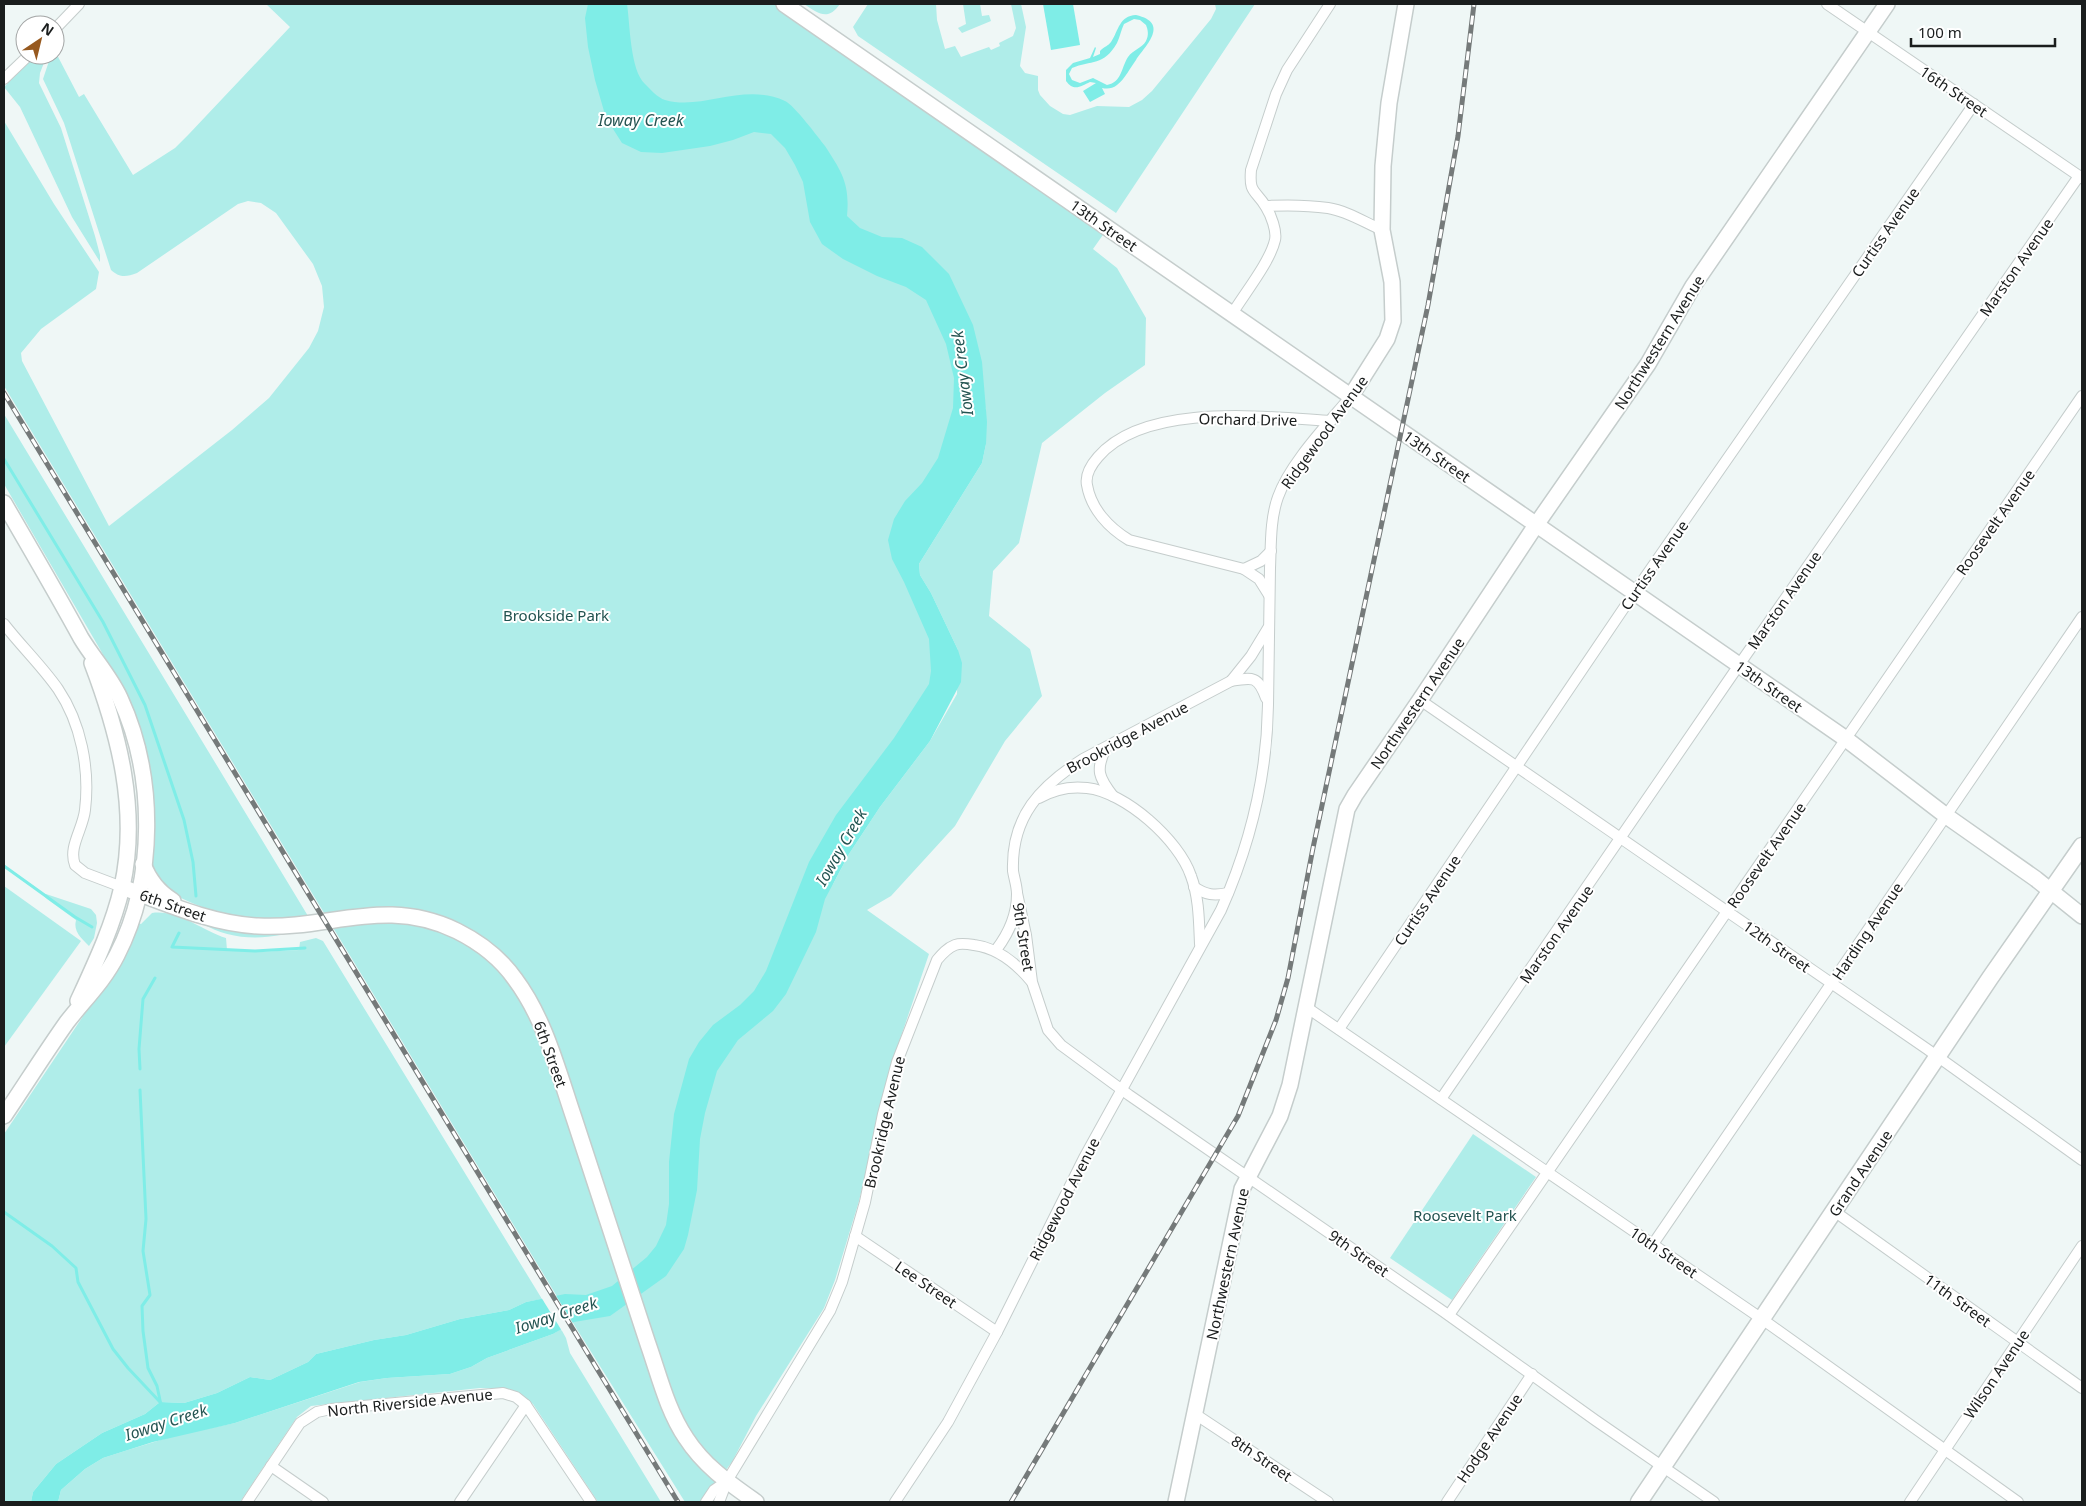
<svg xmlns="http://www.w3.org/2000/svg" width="2086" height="1506" viewBox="0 0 2086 1506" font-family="'Noto Sans',sans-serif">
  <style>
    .green { fill: #afede9; fill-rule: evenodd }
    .water { fill: #7fede7; fill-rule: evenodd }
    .pier { fill: #eff7f6 }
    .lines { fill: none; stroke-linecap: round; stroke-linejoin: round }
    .stream { stroke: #7fede7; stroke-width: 3 }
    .street-casing { stroke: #c5cdcc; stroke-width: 12 }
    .secondary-casing { stroke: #c5cdcc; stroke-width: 18 }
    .primary-casing { stroke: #c5cdcc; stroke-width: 19 }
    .street { stroke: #fff; stroke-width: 10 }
    .secondary { stroke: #fff; stroke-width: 15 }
    .primary { stroke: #fff; stroke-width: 16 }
    .rail-casing { stroke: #757a7a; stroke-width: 5 }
    .rail { stroke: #fff; stroke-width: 3; stroke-dasharray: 9; stroke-linecap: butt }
    .labels { text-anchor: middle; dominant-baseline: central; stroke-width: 4; stroke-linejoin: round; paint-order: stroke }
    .street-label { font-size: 15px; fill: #1a1d1d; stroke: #fff }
    .park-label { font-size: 15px; fill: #21524f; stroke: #fff }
    .water-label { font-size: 16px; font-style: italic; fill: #245452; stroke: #fff }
  </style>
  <rect width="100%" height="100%" fill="#eff7f6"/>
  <!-- green -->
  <g class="green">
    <path d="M 266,4 L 776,4 L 841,46 L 1105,232 L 1093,249 L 1117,268 L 1146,318 L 1145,365 L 1105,393 L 1042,443 L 1019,543 L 993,571 L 989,616 L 1030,649 L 1042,696 L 1005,741 L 955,826 L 891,896 L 867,910 L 929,954 L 893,1060 L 859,1201 L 835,1280 L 824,1308 L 756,1416 L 732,1462 L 701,1502 L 685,1502 L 578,1331 L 4,386 L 4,121 L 54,204 L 99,272 L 96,289 L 41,329 L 21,353 L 22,361 L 109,526 L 232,430 L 269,398 L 309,348 L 318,331 L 324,307 L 322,286 L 313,264 L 276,213 L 261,203 L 248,201 L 238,204 L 137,273 C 126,277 120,278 111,270 L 64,123 L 43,79 L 51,55 L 55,55 L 55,51 L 79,97 L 84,94 L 133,175 L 175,148 L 189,134 L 290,27 ZM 986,407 L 986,444 L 982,463 L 919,564 L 920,575 L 931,593 L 958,650 L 957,694 L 930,741 L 880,807 L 849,854 L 832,886 L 872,794 L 951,669 L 904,551 Z"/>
    <path d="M 804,4 L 840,4 C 828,21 819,14 804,4 Z"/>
    <polygon points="868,4 936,4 937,20 945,49 955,46 961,57 989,47 991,50 1000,46 999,43 1013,36 1016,28 1011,4 1021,4 1026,27 1020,66 1025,73 1038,76 1038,90 1040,95 1050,106 1063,114 1070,115 1097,106 1129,107 1142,100 1152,91 1211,19 1216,9 1215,4 1255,4 1116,213 858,36 853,27"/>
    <polygon points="963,4 980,4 982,16 989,15 991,21 962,33 958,28 966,24"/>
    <polygon points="36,55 47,55 40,73 39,83 61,128 95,236 100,255 100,262 72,217 20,107 4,87"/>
    <path d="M 4,414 L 308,916 C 290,918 272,920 254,919 C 226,916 177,902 157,882 L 161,880 L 157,873 L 153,874 L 151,865 L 128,702 L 101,651 L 4,484 Z"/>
    <polygon points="4,886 81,941 4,1047"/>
    <path d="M 46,894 L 91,909 L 96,915 L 97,923 L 94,938 L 89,946 C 81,938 73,931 76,920 L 47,899 L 44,896 Z"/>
    <path d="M 152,913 C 177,909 203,931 226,938 L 227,950 L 256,952 L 299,950 L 300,942 L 316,938 L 323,941 L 542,1299 L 526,1302 L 509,1310 L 460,1319 L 406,1335 L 374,1340 L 316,1354 L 308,1362 L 270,1380 L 250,1377 L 217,1393 L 184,1403 L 160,1402 L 145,1414 L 102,1433 L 56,1464 L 33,1492 L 31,1502 L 4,1502 L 4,1134 L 110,976 L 136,922 L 141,924 Z"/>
    <path d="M 202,923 L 280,933 L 280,935 C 255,940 224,938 202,923 Z"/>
    <polygon points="1473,1134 1536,1177 1452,1300 1390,1258"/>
    <polygon points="561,1329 566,1338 570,1353 661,1502 598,1502 533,1404 516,1392 502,1389 480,1388 311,1406 297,1417 240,1502 58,1502 61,1490 85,1469 103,1458 128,1450 177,1435 235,1423 360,1382 387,1378 450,1374 471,1367 487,1358 553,1334"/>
  </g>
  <!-- water -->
  <g class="water">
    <path d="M 588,4 L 627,4 C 630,24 630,70 645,84 C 650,89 658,98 665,100 C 703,111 743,82 785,101 C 794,105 818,137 825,146 C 842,172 850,184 847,216 L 860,228 L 882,237 L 902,238 L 922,247 L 949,274 L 973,325 L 982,362 L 987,422 L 986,444 L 982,463 L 919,564 L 920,575 L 931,593 L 958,650 L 962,663 L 961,682 L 930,741 L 880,807 L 849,854 L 825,899 L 816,932 L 786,994 L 773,1011 L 738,1040 L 717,1071 L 705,1113 L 700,1139 L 697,1190 L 688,1235 L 684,1249 L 666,1276 L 610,1316 L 574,1322 L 553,1334 L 487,1358 L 471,1367 L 450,1374 L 387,1378 L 359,1382 L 235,1423 L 153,1442 L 103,1458 L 85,1469 L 61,1490 L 58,1502 L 31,1502 L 33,1492 L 56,1464 L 102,1433 L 145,1414 L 160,1402 L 184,1403 L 217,1393 L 250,1377 L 270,1380 L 308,1362 L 316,1354 L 374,1340 L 406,1335 L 460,1319 L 509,1310 L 526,1302 L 565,1294 L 586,1295 L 612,1286 L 647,1257 L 656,1246 L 666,1225 L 669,1204 L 669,1162 L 674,1114 L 689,1059 L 699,1042 L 713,1025 L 740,1005 L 754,991 L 766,971 L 809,862 L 836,815 L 894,738 L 929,684 L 931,671 L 929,639 L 904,582 L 892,559 L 888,540 L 894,519 L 905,501 L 922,483 L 938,458 L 953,408 L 954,378 L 946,344 L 926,300 L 906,287 L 877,276 L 843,259 L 822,244 L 810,222 L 803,182 L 795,165 L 785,148 L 771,134 L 754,132 L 733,140 L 710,146 L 662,153 L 641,152 L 622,143 L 606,118 L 595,80 L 588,47 L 585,18 Z"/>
    <polygon points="1043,4 1073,4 1080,45 1051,50"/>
    <path d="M 1136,15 C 1170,23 1146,45 1136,60 C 1130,68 1125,79 1117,85 C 1112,89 1107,89 1102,88 L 1105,94 L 1090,102 L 1083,91 L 1096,83 L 1090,82 C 1081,86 1074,92 1066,81 L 1066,70 L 1073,63 L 1090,58 L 1095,47 L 1096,48 L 1093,57 L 1100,54 L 1100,51 C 1105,46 1108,46 1111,42 C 1119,30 1119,16 1136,15 ZM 1134,19 L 1140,20 L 1146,25 C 1148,30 1149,35 1146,41 C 1142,48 1133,50 1128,57 C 1121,68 1122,82 1107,85 L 1093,78 L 1080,83 L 1072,80 L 1069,74 L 1072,68 C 1091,60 1104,66 1117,43 C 1120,37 1121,30 1124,24 Z"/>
  </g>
  <!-- pier -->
  <polygon class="pier" points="555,1294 574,1325 562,1331 541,1297"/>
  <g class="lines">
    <!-- stream -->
    <g class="stream">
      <polyline points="4,459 103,622 145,705 184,820 193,862 196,896"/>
      <polyline points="4,866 75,917 92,927"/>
      <polyline points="179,933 172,947 255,951 305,948"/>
      <polyline points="140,1069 139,1049 143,999 155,978"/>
      <polyline points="140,1090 146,1219 143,1251 150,1295 142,1306 143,1331 148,1368 157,1386 161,1405"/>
      <polyline points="4,1212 52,1246 76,1268 78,1282 113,1349 128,1368 160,1402"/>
    </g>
    <!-- street casing -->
    <g class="street-casing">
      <g id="street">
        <polyline points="1827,4 2082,178"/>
        <polyline points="55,29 79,4"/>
        <polyline points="4,79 29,55"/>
        <path d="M 1266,206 C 1286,205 1307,205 1328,208 C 1347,211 1364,222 1382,230"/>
        <path d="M 1232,314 C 1244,294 1270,262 1275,240 C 1277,231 1271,215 1266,207 C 1255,189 1249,194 1251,170 L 1276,94 L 1287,70 L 1330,4"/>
        <path d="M 1271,551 L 1261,561 L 1244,569 L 1129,540 C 1109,528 1091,509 1087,485 C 1085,475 1091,465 1098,457 C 1145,402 1265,417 1331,421"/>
        <polyline points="1244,569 1259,579 1269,595"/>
        <path d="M 4,624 C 21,646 42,666 58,689 C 81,723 90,769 85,810 C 83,829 68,847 75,865 L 85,873 L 122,887"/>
        <path d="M 1231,681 C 1253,677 1258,676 1266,698"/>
        <polyline points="1420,700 1927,1049 2082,1160"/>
        <path d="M 1106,748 C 1095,770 1099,778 1113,796"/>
        <path d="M 1039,798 C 1053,790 1070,786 1087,788 C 1125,792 1179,840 1191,876 C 1199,897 1199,922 1200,944"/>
        <path d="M 1194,887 C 1206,895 1214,896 1228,893"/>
        <polyline points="1017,893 1026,935 1032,982 1048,1030 1061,1045 1129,1095 1444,1312 1595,1420 1714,1502"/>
        <path d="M 996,950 C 1009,933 1017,916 1017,894 C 1017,886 1014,878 1013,871 C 1011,816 1041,786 1083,759 L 1231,681 L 1251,656 L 1268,628"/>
        <polyline points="1306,1007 1762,1319 2018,1502"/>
        <polyline points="1339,1029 1634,593 1974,104"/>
        <polyline points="1441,1099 1739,665 2079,176"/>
        <polyline points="1834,1211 2082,1388"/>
        <polyline points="855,1236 997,1332"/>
        <polyline points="1653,1244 2082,617"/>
        <polyline points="1449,1315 2082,396"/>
        <polyline points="1195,1414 1328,1502"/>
        <polyline points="271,1466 323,1502"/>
        <polyline points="247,1502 300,1423 317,1412 331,1409 503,1393 516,1397 526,1405 591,1502"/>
        <polyline points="460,1502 526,1405"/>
        <polyline points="706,1502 714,1490 727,1481"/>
        <path d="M 719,1502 L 727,1481 L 830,1311 L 842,1282 L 865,1202 L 883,1114 L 897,1062 L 937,960 C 942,954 947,948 955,945 C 960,943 968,944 974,945 C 998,948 1016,963 1031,981"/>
        <path d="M 895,1502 L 948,1422 L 997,1332 L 1084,1158 L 1221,910 C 1250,845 1267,775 1268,705 C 1269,659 1269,614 1270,568 C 1271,546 1270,519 1278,497 C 1290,463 1328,424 1351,396"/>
        <polyline points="1447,1502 1532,1374"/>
        <polyline points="1910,1502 2082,1246"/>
      </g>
    </g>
    <!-- secondary casing -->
    <g class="secondary-casing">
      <g id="secondary">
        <polyline points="784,4 1846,739 1945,815 2036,879 2082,916"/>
        <polyline points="1351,396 1387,339 1393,321 1392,282 1382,230 1383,166 1389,103 1406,4"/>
        <path d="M 4,503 C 30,548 56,592 81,638 C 93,658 110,676 120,698 C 156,776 156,879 117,955 C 104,981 84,1000 67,1022 C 45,1053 25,1085 4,1116"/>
        <path d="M 143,864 C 149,880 158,892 173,901"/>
        <path d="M 122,887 C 165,903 212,924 258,926 C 330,930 385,896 457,931 C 479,942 501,959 515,979 C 545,1019 558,1071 574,1118 C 599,1193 623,1269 648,1344 C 659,1375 667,1410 686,1438 C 704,1466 729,1483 756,1502"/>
        <path d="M 78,1001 C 95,964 113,926 122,887 C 139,811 119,734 92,663"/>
        <polyline points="1176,1502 1242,1189 1280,1116 1290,1085 1347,809 1355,795 1420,700 1536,525 1648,364 1693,286 1887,4"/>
      </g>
    </g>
    <!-- primary casing -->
    <g class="primary-casing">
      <polyline id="primary" points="1639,1502 1990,978 2082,846"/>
    </g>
    <!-- street -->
    <use href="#street" class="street"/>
    <!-- secondary -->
    <use href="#secondary" class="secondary"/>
    <!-- primary -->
    <use href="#primary" class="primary"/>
    <!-- rail casing -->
    <g class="rail-casing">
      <g id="rail">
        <polyline points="4,393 678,1502"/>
        <polyline points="1011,1502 1238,1116 1276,1020 1288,978 1313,848 1428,305 1458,136 1474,4"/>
      </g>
    </g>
    <!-- rail -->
    <use href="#rail" class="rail"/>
  </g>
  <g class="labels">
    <!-- street labels -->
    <g class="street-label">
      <text transform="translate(1954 91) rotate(34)">16th Street</text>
      <text transform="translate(1104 225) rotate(35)">13th Street</text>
      <text transform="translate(1885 232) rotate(-55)">Curtiss Avenue</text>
      <text transform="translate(2016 267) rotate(-55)">Marston Avenue</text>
      <text transform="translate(1659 342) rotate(-58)">Northwestern Avenue</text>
      <text transform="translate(1248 419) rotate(1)">Orchard Drive</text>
      <text transform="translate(1324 432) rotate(-54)">Ridgewood Avenue</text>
      <text transform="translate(1437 456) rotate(35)">13th Street</text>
      <text transform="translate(1995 522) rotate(-55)">Roosevelt Avenue</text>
      <text transform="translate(1654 565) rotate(-55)">Curtiss Avenue</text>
      <text transform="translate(1784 600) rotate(-55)">Marston Avenue</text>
      <text transform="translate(1769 686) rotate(35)">13th Street</text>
      <text transform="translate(1417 703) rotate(-56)">Northwestern Avenue</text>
      <text transform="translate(1127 737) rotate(-28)">Brookridge Avenue</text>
      <text transform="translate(1766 855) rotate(-55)">Roosevelt Avenue</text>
      <text transform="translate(1427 900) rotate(-56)">Curtiss Avenue</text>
      <text transform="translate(173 905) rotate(19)">6th Street</text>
      <text transform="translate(1867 931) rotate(-56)">Harding Avenue</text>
      <text transform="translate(1556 934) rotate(-55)">Marston Avenue</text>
      <text transform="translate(1024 937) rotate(81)">9th Street</text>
      <text transform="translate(1777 946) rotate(35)">12th Street</text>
      <text transform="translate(551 1054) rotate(70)">6th Street</text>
      <text transform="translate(884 1122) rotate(-77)">Brookridge Avenue</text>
      <text transform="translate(1860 1173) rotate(-56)">Grand Avenue</text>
      <text transform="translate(1064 1199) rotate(-63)">Ridgewood Avenue</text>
      <text transform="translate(1664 1252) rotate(34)">10th Street</text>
      <text transform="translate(1359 1253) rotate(35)">9th Street</text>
      <text transform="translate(1227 1264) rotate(-78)">Northwestern Avenue</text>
      <text transform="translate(926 1284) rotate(34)">Lee Street</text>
      <text transform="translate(1958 1300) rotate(36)">11th Street</text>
      <text transform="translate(1996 1374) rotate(-56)">Wilson Avenue</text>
      <text transform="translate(410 1402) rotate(-6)">North Riverside Avenue</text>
      <text transform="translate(1489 1438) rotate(-56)">Hodge Avenue</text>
      <text transform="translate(1262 1458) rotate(34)">8th Street</text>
    </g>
    <!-- park labels -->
    <g class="park-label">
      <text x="556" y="615">Brookside Park</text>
      <text x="1465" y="1215">Roosevelt Park</text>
    </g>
    <!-- water labels -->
    <g class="water-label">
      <text x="641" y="120">Ioway Creek</text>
      <text transform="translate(962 373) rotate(-97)">Ioway Creek</text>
      <text transform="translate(841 847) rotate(-60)">Ioway Creek</text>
      <text transform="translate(556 1315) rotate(-18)">Ioway Creek</text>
      <text transform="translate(166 1422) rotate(-18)">Ioway Creek</text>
    </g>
  </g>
  <!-- border -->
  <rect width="2086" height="1506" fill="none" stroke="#1a1d1d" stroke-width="10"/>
  <!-- north arrow -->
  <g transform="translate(40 40) rotate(35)"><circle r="24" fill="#ffffff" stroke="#a3a5a5"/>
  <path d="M0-4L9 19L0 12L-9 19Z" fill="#97591f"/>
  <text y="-8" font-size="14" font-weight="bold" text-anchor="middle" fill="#1a1d1d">N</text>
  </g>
  <!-- scale -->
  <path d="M1911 38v8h144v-8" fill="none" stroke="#1a1d1d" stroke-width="2.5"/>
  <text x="1918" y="38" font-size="15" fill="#1a1d1d" stroke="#ffffff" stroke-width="4" paint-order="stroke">100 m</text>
</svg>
